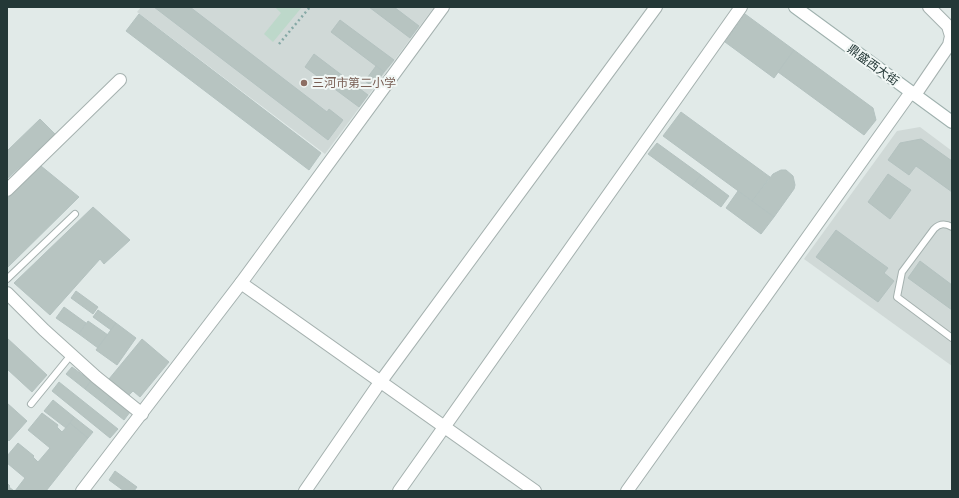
<svg xmlns="http://www.w3.org/2000/svg" width="959" height="498" viewBox="0 0 959 498" font-family="'Asap Condensed','Noto Sans SC',sans-serif">
  <style>
    .built { fill: #d0d9d7 }
    .green { fill: #bdd8ca }
    .building { fill: #b7c4c1; stroke: #b4c2c0 }
    .lines { fill: none; stroke-linecap: round; stroke-linejoin: round }
    .service-casing { stroke: #a5b1af; stroke-width: 8 }
    .minor-casing { stroke: #a5b1af; stroke-width: 14 }
    .tertiary-casing { stroke: #a5b1af; stroke-width: 14 }
    .secondary-casing { stroke: #9fb1ae; stroke-width: 14 }
    .path { stroke: #86a9a6; stroke-width: 2.5; stroke-dasharray: 2 3; stroke-linecap: butt }
    .service { stroke: #fff; stroke-width: 6 }
    .minor { stroke: #fff; stroke-width: 12 }
    .tertiary { stroke: #fff; stroke-width: 12 }
    .secondary { stroke: #fff; stroke-width: 12 }
    .education-dot { fill: #8d6e63; stroke: #f1f7f5; stroke-width: 1.5 }
    .labels { text-anchor: middle; dominant-baseline: central; stroke-width: 4; stroke-linejoin: round; paint-order: stroke }
    .street-label { font-size: 12px; fill: #243837; stroke: #f1f7f5 }
    .education-label { font-size: 12px; fill: #785e54; stroke: #f1f7f5; text-anchor: start }
  </style>
  <rect width="100%" height="100%" fill="#e1eae8"/>
  <!-- built -->
  <g class="built">
    <polygon points="141,7 434,7 325,154 137,12"/>
    <polygon points="920,127 952,151 952,366 804,259 897,131"/>
  </g>
  <!-- green -->
  <polygon class="green" points="275,7 302,7 273,42 264,34 281,13"/>
  <!-- building -->
  <g class="building">
    <polygon points="154,7 190,7 327,112 329,109 343,120 328,140"/>
    <polygon points="369,7 394,7 419,26 410,38"/>
    <polygon points="139,14 321,153 309,170 126,31"/>
    <polygon points="745,14 794,50 774,78 725,42"/>
    <polygon points="340,20 394,60 384,72 331,32"/>
    <polygon points="794,50 873,108 876,120 864,135 778,72"/>
    <polygon points="314,54 368,95 359,107 305,67"/>
    <polygon points="376,66 384,72 373,87 365,81"/>
    <polygon points="681,112 770,177 752,201 663,136"/>
    <polygon points="40,119 55,134 7,179 7,151"/>
    <polygon points="921,139 952,161 952,192 916,166 909,175 888,160 900,143"/>
    <polygon points="657,143 701,175 692,186 648,154"/>
    <polygon points="41,166 79,197 7,268 7,199"/>
    <polygon points="781,170 786,170 793,176 795,185 794,189 774,217 752,201 773,174"/>
    <polygon points="888,174 911,190 890,219 868,202"/>
    <polygon points="701,175 729,196 721,207 692,186"/>
    <polygon points="738,191 774,217 761,234 726,208"/>
    <polygon points="93,207 130,240 104,264 100,259 50,315 14,283"/>
    <polygon points="836,230 888,268 884,273 894,281 878,302 816,257"/>
    <polygon points="920,261 952,285 952,310 908,278"/>
    <polygon points="76,291 98,307 93,314 71,298"/>
    <polygon points="64,307 86,323 79,334 56,318"/>
    <polygon points="98,310 116,323 111,330 93,317"/>
    <polygon points="88,321 108,335 98,348 79,334"/>
    <polygon points="116,323 136,338 117,365 96,350"/>
    <polygon points="7,338 47,375 32,392 7,369"/>
    <polygon points="142,339 169,362 140,397 133,391 129,395 109,379"/>
    <polygon points="72,367 91,381 85,389 66,374"/>
    <polygon points="91,381 110,397 104,404 85,389"/>
    <polygon points="59,382 118,429 110,438 52,391"/>
    <polygon points="110,397 130,412 124,420 104,404"/>
    <polygon points="53,400 74,417 66,428 44,411"/>
    <polygon points="7,403 27,421 9,441 7,439"/>
    <polygon points="42,413 58,425 57,427 62,432 70,423 88,438 46,491 15,491 25,478 7,463 7,456 18,443 34,456 33,457 38,462 50,448 28,430"/>
    <polygon points="74,417 93,432 88,438 70,423"/>
    <polygon points="115,471 137,487 134,491 124,491 109,480"/>
    <polygon points="7,483 10,486 9,487 14,491 7,491"/>
  </g>
  <g class="lines">
    <!-- service casing -->
    <g class="service-casing">
      <g id="service">
        <path d="M 952,227 C 945,223 940,223 934,229 L 902,272 L 897,297 L 952,338"/>
        <polyline points="7,279 75,214"/>
        <polyline points="31,404 71,355"/>
      </g>
    </g>
    <!-- minor casing -->
    <g class="minor-casing">
      <g id="minor">
        <polyline points="915,95 949,45 951,36 948,26 929,7"/>
        <polyline points="7,190 120,80"/>
        <polyline points="241,283 535,491"/>
        <polyline points="7,293 44,330 96,377 142,414"/>
        <polyline points="305,491 376,388 656,7"/>
        <polyline points="399,491 741,7"/>
      </g>
    </g>
    <!-- tertiary casing -->
    <g class="tertiary-casing">
      <g id="tertiary">
        <polyline points="82,491 241,283 443,7"/>
        <polyline points="627,491 911,92"/>
      </g>
    </g>
    <!-- secondary casing -->
    <g class="secondary-casing">
      <polyline id="secondary" points="795,7 952,122"/>
    </g>
    <!-- path -->
    <polyline class="path" points="279,44 310,7"/>
    <!-- service -->
    <use href="#service" class="service"/>
    <!-- minor -->
    <use href="#minor" class="minor"/>
    <!-- tertiary -->
    <use href="#tertiary" class="tertiary"/>
    <!-- secondary -->
    <use href="#secondary" class="secondary"/>
  </g>
  <!-- markers -->
  <circle class="education-dot" cx="304" cy="83" r="4"/>
  <g class="labels">
    <!-- street labels -->
    <g class="street-label">
      <text transform="translate(873 65) rotate(36)">鼎盛西大街</text>
    </g>
    <!-- education labels -->
    <g class="education-label">
      <text x="312" y="83">三河市第二小学</text>
    </g>
  </g>
  <!-- border -->
  <rect width="959" height="498" fill="none" stroke="#243837" stroke-width="16"/>
</svg>
